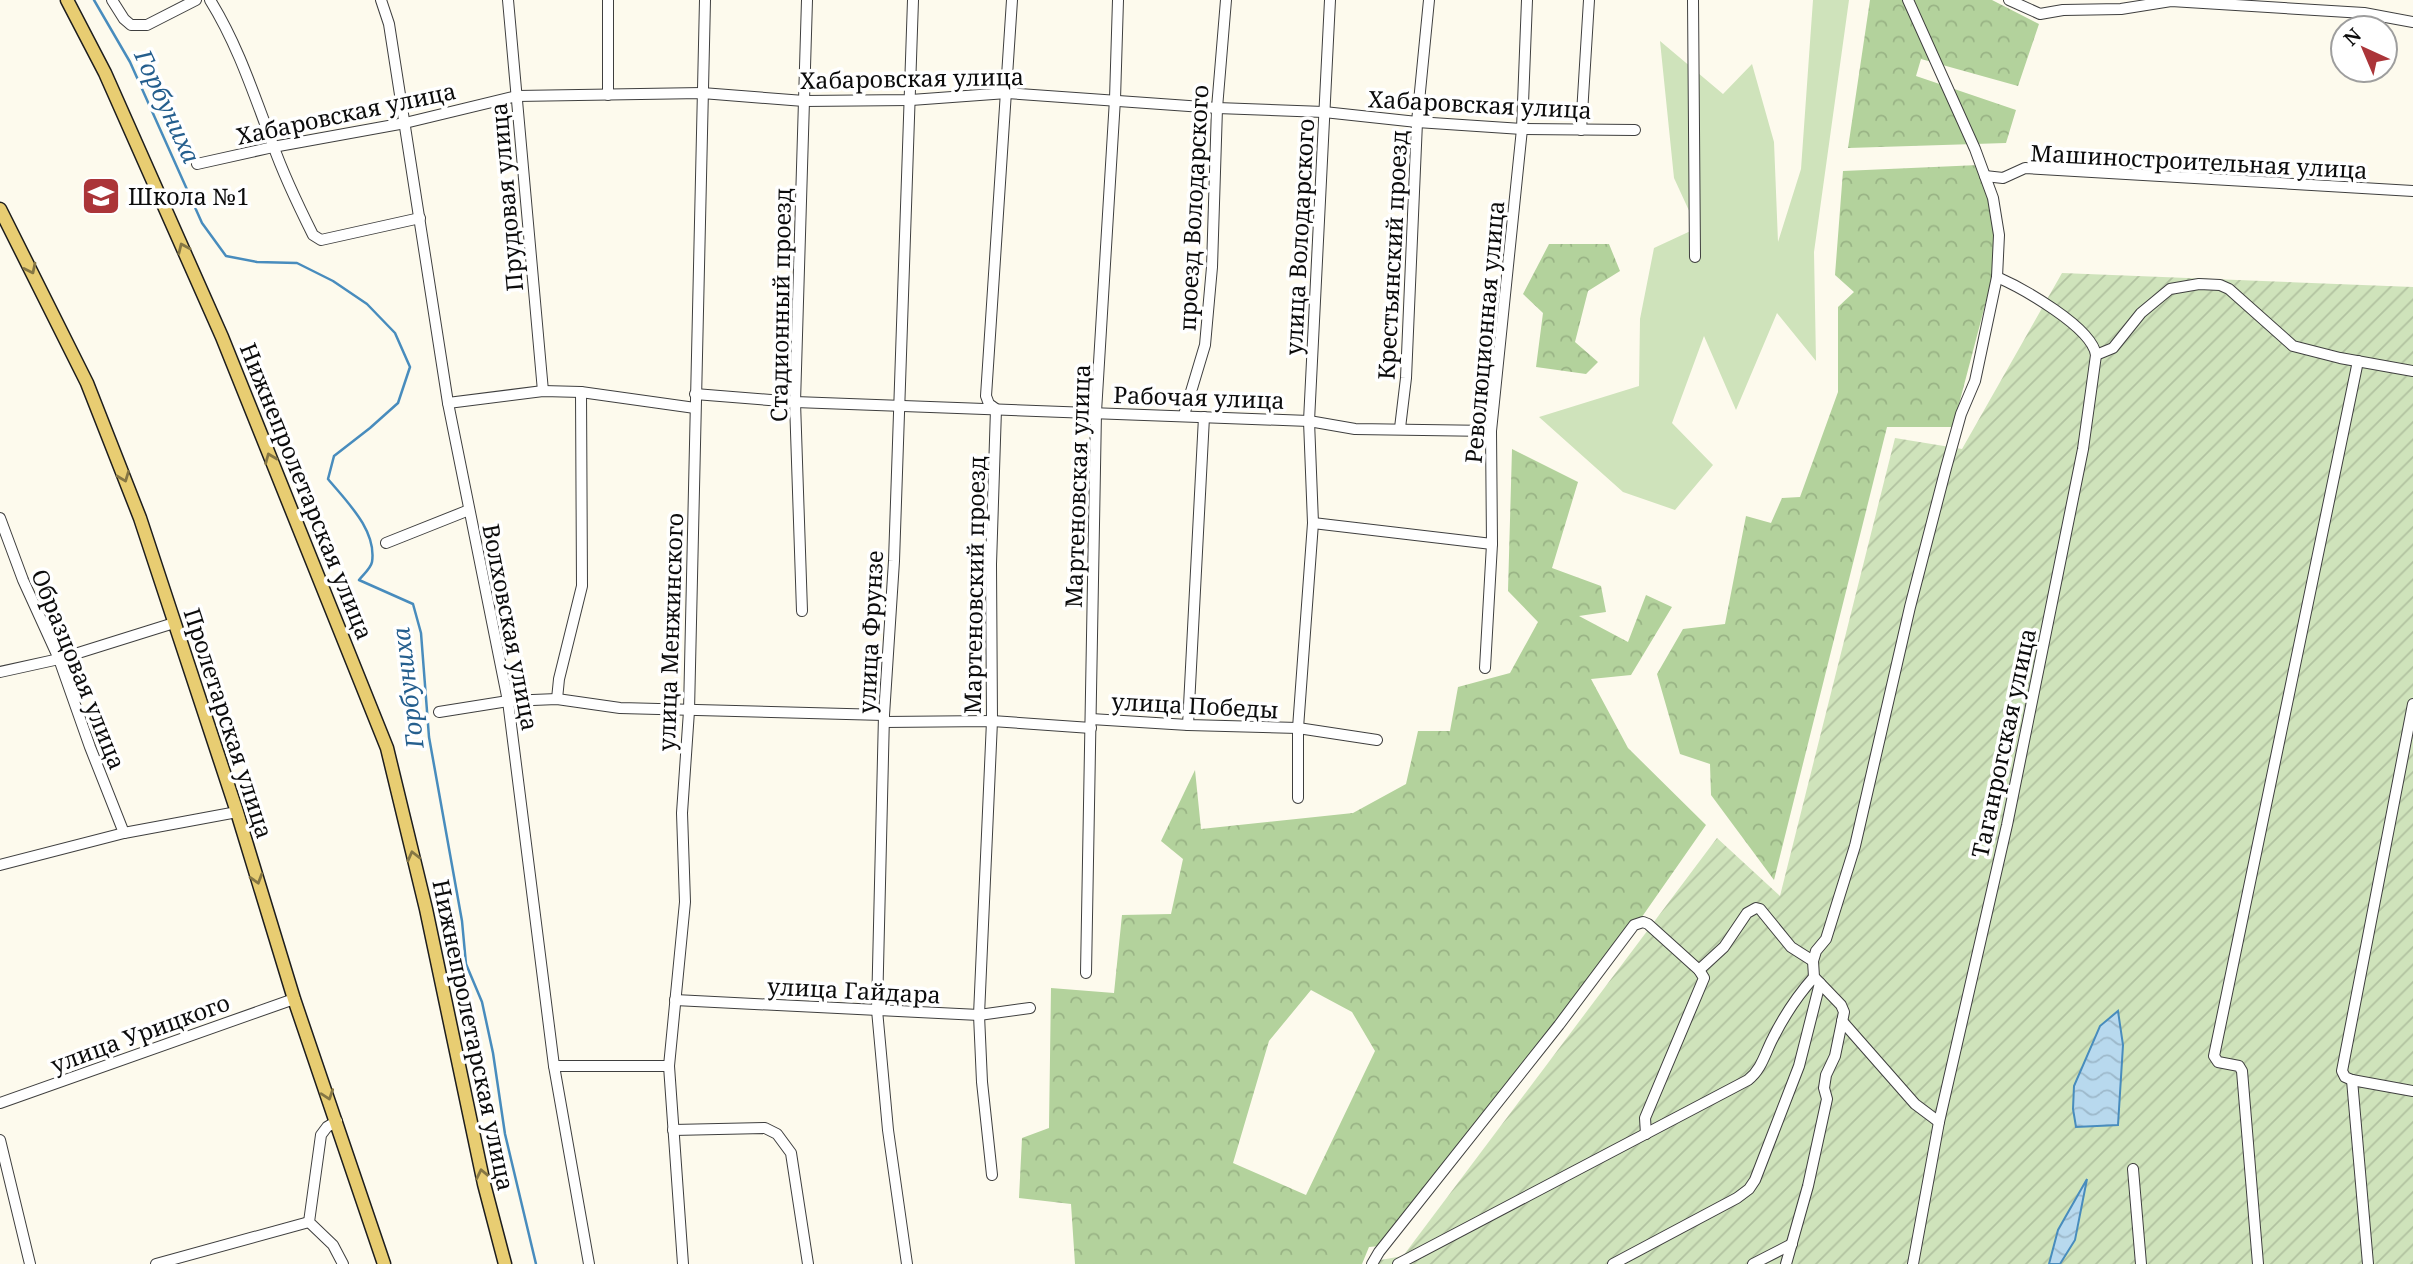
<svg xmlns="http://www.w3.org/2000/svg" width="2413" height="1264" viewBox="0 0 2413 1264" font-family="'Noto Serif',serif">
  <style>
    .grass { fill: #cfe3bb }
    .forest { fill: url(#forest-crowns); fill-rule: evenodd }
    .garden { fill: url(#garden-furrows) }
    .water { fill: url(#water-waves); stroke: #488cbd; stroke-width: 2 }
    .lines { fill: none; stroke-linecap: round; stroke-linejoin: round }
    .stream { stroke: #488cbd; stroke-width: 2.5 }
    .minor-casing { stroke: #3f3f3f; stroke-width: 12 }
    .major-casing { stroke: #1d1d1d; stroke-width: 15 }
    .minor { stroke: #fff; stroke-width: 10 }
    .major { stroke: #e8cd72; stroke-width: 12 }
    .oneway { stroke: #857644 }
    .labels { text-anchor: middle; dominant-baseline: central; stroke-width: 7; stroke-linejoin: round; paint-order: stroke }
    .street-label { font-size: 23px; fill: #0c0c0c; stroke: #fff }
    .poi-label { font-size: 23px; fill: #0c0c0c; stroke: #fff; text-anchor: start }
    .water-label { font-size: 24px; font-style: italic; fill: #255f8e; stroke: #fff }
  </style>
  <defs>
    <pattern id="forest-crowns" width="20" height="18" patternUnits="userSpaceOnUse" patternTransform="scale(1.75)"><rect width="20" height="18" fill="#b3d29c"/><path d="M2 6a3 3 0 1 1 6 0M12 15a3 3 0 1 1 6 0" fill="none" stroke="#99b385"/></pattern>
    <pattern id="garden-furrows" width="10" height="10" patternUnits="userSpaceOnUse" patternTransform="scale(1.75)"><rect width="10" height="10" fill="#cfe3bb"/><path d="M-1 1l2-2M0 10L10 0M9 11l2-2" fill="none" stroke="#b1c2a0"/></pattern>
    <pattern id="water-waves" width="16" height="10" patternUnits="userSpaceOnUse" patternTransform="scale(1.75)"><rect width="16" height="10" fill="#b8d9ee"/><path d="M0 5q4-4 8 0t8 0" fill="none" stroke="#9db9cb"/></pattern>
  </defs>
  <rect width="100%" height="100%" fill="#fdfaed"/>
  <!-- grass -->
  <polygon class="grass" points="1813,0 1849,0 1814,252 1816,361 1777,313 1736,410 1704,336 1672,423 1713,465 1675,510 1623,492 1539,417 1639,386 1640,319 1654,248 1697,228 1674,178 1660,41 1723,94 1752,64 1774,142 1778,242 1801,169"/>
  <!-- forest -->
  <g class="forest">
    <polygon points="1870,0 1992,0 2039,24 2018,86 1921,59 1916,76 2016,110 2006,143 1848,148"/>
    <polygon points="1979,165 1998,201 1999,252 1953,427 1887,427 1774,880 1711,795 1710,764 1680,754 1657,674 1683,629 1725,624 1746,516 1771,523 1782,498 1800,497 1838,392 1838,307 1854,292 1835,275 1843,171"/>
    <polygon points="1549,244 1609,244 1620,271 1588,291 1575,342 1598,362 1586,374 1536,367 1543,313 1523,294"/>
    <path d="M 1512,449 L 1578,482 L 1552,568 L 1601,586 L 1606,612 L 1579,616 L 1628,642 L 1646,595 L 1672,607 L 1631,675 L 1591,679 L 1628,748 L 1706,825 L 1577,1010 L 1391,1245 L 1369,1247 L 1362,1264 L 1075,1264 L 1071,1204 L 1019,1198 L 1022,1138 L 1049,1128 L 1051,988 L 1114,993 L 1122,915 L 1171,914 L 1183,859 L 1161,841 L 1195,770 L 1201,829 L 1353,813 L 1406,784 L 1418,731 L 1450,731 L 1458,687 L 1510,673 L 1538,622 L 1508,591 ZM 1311,990 L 1352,1012 L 1375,1051 L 1306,1195 L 1233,1163 L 1269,1041 Z"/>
  </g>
  <!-- garden -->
  <polygon class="garden" points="2062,273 2413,287 2413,1264 1374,1264 1375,1261 1403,1256 1717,838 1780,896 1895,438 1962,449"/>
  <!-- water -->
  <g class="water">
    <polygon points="2118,1011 2123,1045 2118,1125 2076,1127 2073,1109 2074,1086 2100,1026"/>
    <polygon points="2087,1179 2075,1240 2060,1264 2049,1264 2058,1230"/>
  </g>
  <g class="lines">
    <!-- stream -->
    <path class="stream" d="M 94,0 L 130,62 L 202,223 L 226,256 L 257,262 L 297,263 L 333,281 L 367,304 L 395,333 L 410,367 L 398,403 L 370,428 L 334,456 L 328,479 C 346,501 377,530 372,562 C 371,568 363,575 359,580 L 413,604 L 421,633 L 429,737 L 462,921 L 466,964 L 482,1002 L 493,1053 L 505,1134 L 536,1264"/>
    <!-- minor casing -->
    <g class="minor-casing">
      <g id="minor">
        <polyline points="112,0 124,19 131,25 147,25 196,0"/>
        <path d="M 210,0 C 238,45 254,95 273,145 C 284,176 298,205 313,235 L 321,240 L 420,218"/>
        <polyline points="381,0 389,24 448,403 508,701 554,1066 589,1264"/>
        <polyline points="508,0 543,391"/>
        <polyline points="608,0 608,95"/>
        <polyline points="1693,0 1695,257"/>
        <polyline points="2009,0 2040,14 2063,10 2121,9 2171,1 2364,13 2413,22"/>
        <polyline points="1581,130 1589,0"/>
        <polyline points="197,164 273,147 405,123 517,96 702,93 804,101 911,100 1007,93 1217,108 1324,112 1417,122 1522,129 1635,130"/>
        <polyline points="1985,176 2003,178 2025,168 2413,191"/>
        <polyline points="2096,355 2113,348 2141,313 2170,289 2199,284 2220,285 2229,289 2293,346 2340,358 2413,371"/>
        <polyline points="695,394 795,402 1309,421 1355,429 1491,431"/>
        <polyline points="448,403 543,391 581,392 695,408"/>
        <polyline points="1184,415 1205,345 1212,267 1217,108 1226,0"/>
        <polyline points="1400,428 1406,378 1417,122 1429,0"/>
        <polyline points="0,518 23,580 59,659 90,747 124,833"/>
        <polyline points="1313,523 1492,544"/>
        <polyline points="386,543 469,510"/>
        <polyline points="802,611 795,402 807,0"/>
        <polyline points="1485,668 1492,544 1491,431 1522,129 1527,0"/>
        <polyline points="0,672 59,659 174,623"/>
        <polyline points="557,699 559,679 582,586 581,392"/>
        <polyline points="2413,704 2342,1071 2345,1077 2352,1080 2413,1091"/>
        <polyline points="439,712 508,701 557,699 620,708 884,715"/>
        <polyline points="1091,719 1188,725 1298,728 1377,740"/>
        <polyline points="884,722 992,721 1091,728"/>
        <polyline points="1188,725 1204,417"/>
        <polyline points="1298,798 1298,728 1313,523 1309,421 1330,0"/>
        <polyline points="0,865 124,833 237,812"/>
        <polyline points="1699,970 1724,947 1747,913 1756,908 1760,909 1791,947 1813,961"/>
        <polyline points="1086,973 1096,412 1115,99 1118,0"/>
        <polyline points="675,1000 979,1015 1030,1008"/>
        <polyline points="1842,1021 1915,1104 1939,1122"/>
        <polyline points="554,1066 669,1066"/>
        <polyline points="2352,1080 2368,1264"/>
        <polyline points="0,1103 294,999"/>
        <polyline points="337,1121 327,1127 321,1135 309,1222 333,1245 343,1264"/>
        <polyline points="673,1130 765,1128 777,1134 791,1153 808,1264"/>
        <polyline points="0,1140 30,1264"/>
        <polyline points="2133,1169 2141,1264"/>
        <polyline points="992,1175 982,1082 979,1015 992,721 991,564 996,409 989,404 986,396 1012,0"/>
        <polyline points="156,1264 309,1222"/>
        <polyline points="683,1264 669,1066 685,902 682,813 689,711 705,0"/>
        <polyline points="907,1264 888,1130 877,1010 884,715 894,561 913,0"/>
        <polyline points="1372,1264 1379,1252 1559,1025 1634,925 1643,922 1648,924 1699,970 1704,978 1645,1118 1646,1134"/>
        <path d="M 1398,1264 L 1748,1080 C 1762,1069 1765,1053 1773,1038 C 1784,1016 1798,995 1814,977"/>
        <polyline points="1613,1264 1737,1198 1749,1189 1755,1180 1799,1066 1820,983"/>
        <polyline points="1753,1264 1792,1244"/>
        <polyline points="1786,1264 1808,1186 1827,1099 1824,1088 1826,1075 1835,1056 1844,1012 1841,1005 1814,977 1813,961 1816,951 1826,939 1855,846 1910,607 1946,468 1961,414 1975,381 1997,277 1999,235 1993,198 1975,149 1908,0"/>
        <path d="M 1913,1264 L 1939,1122 L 2007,825 L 2083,449 L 2096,355 C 2092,327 2022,288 1997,277"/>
        <polyline points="2258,1264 2242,1071 2239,1066 2218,1062 2214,1056 2358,361"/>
      </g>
    </g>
    <!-- major casing -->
    <g class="major-casing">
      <g id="major">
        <polyline points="67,0 105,73 222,337 387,748 426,909 484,1184 505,1264"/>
        <polyline points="0,209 87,383 140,518 237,812 294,999 384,1264"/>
      </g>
    </g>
    <!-- minor -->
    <use href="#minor" class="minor"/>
    <!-- major -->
    <use href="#major" class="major"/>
  </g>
  <!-- one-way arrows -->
  <defs><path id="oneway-chevron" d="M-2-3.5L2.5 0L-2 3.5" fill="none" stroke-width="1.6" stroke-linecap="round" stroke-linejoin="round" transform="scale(1.75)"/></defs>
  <g class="oneway">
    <use href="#oneway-chevron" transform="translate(183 248) rotate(-114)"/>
    <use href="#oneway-chevron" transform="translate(31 269) rotate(64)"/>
    <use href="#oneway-chevron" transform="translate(270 458) rotate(-112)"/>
    <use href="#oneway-chevron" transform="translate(124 477) rotate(69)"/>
    <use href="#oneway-chevron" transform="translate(413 856) rotate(-104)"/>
    <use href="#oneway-chevron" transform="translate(257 879) rotate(73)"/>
    <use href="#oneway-chevron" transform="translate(328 1095) rotate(71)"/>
    <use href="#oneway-chevron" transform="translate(482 1174) rotate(-102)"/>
  </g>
  <!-- icons -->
  <defs>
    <g id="school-square" transform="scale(2.0125)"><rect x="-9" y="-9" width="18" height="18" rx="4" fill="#ab3539" stroke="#fff"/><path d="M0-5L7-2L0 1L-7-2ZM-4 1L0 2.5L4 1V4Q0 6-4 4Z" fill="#fff"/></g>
  </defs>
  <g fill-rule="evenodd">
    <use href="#school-square" x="101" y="196"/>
  </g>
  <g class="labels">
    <!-- street labels -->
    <g class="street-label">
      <text transform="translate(912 78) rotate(-1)">Хабаровская улица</text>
      <text transform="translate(1480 104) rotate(3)">Хабаровская улица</text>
      <text transform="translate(346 113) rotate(-12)">Хабаровская улица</text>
      <text transform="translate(2199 161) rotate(3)">Машиностроительная улица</text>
      <text transform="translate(506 197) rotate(-95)">Прудовая улица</text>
      <text transform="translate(1193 208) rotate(-87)">проезд Володарского</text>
      <text transform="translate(1299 237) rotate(-87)">улица Володарского</text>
      <text transform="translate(1392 255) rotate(-87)">Крестьянский проезд</text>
      <text transform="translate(780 305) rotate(-89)">Стадионный проезд</text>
      <text transform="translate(1484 332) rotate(-85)">Революционная улица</text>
      <text transform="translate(1199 397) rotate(2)">Рабочая улица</text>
      <text transform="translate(1077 486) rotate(-88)">Мартеновская улица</text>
      <text transform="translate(307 491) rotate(68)">Нижнепролетарская улица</text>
      <text transform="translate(974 585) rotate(-89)">Мартеновский проезд</text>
      <text transform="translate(511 627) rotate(79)">Волховская улица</text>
      <text transform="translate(670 632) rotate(-88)">улица Менжинского</text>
      <text transform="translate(870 632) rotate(-87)">улица Фрунзе</text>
      <text transform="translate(79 669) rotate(68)">Образцовая улица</text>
      <text transform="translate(1195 705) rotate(3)">улица Победы</text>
      <text transform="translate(229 723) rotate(72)">Пролетарская улица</text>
      <text transform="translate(2003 743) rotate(-78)">Таганрогская улица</text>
      <text transform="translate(854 990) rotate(3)">улица Гайдара</text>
      <text transform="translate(140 1033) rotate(-20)">улица Урицкого</text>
      <text transform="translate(474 1035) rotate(78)">Нижнепролетарская улица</text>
    </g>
    <!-- poi labels -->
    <g class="poi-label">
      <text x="128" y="196">Школа №1</text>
    </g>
    <!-- water labels -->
    <g class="water-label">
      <text transform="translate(168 106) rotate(65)">Горбуниха</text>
      <text transform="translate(407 688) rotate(-97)">Горбуниха</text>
    </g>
  </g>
  <!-- north arrow -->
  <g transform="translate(2364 49) rotate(316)"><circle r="33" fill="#ffffff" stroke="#9e9e9e" stroke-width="2"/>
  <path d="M0-5L12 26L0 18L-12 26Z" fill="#ab3539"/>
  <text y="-10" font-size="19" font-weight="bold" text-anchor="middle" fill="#0c0c0c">N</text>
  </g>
</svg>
